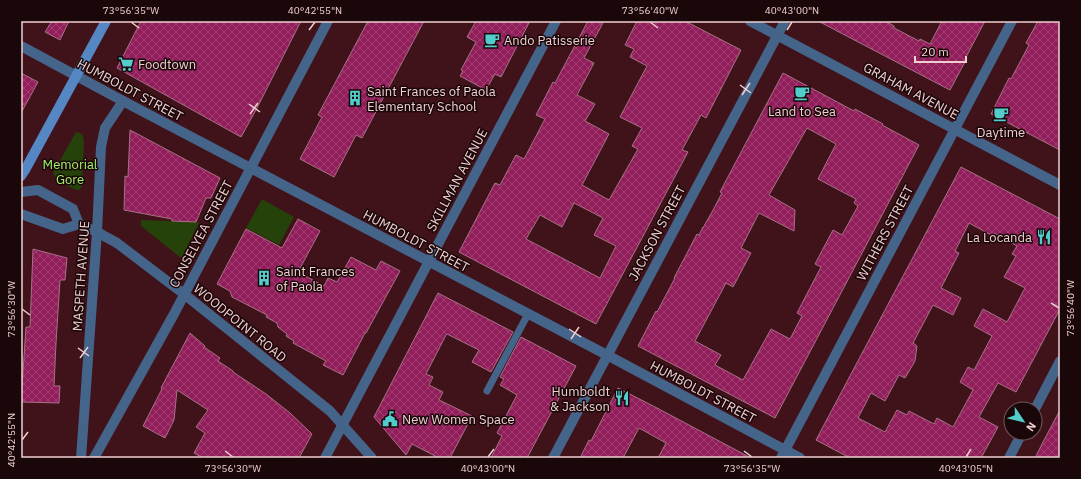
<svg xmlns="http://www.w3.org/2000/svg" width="1081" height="479" viewBox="0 0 1081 479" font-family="'IBM Plex Sans',sans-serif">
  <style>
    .green { fill: #244209 }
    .building { fill: url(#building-cross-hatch); stroke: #a67186; fill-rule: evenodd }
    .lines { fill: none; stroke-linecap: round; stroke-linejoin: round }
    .lane { stroke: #45648a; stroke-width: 7 }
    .street { stroke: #45648a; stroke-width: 10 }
    .secondary { stroke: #5587c5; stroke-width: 10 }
    .ticks { fill: none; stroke: #efcfd0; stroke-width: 1.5 }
    .labels { text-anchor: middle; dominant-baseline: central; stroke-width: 3; stroke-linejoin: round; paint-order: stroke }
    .poi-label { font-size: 13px; fill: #efcfd0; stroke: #1a0709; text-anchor: start }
    .street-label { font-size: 13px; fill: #efcfd0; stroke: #1a0709 }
    .park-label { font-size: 13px; fill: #a2f268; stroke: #1a0709 }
    .neatline { fill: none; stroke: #efcfd0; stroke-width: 1.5 }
    .ticks-label { font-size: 10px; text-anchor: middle; fill: #efcfd0 }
  </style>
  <defs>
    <pattern id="building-cross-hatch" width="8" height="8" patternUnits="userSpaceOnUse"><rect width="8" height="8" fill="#911e5a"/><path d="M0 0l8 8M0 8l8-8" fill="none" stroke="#a13e71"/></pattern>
  </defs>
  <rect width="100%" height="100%" fill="#401219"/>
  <!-- green -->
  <g class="green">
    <path d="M 76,132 C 82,133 83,135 84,141 L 82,186 L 79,190 L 77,190 C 68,187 57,182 53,173 Z"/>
    <polygon points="262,199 294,217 279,245 246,228"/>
    <polygon points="141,220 196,222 199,223 182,257 181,258 141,226"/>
  </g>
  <!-- building -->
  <g class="building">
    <polygon points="52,21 69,21 60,40 45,32"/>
    <polygon points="141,21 301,21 257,108 241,137 117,68"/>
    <polygon points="368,21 424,21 362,138 356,135 334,177 300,159 322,117 318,115"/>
    <polygon points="476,21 530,21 501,77 495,74 486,90 460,76 463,71 461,70 476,42 467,37"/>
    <path d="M 588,21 L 604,21 L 584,58 L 594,63 L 577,95 L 595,104 L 585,121 L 609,134 L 582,185 L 609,200 L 638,149 L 632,146 L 642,128 L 620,117 L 647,66 L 630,57 L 634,49 L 625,45 L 637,21 L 685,21 L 741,50 L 706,118 L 701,115 L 682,150 L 688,152 L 596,324 L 459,252 L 495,183 L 500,185 L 516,155 L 524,159 L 545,119 L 536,115 L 553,82 L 555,83 ZM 574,203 L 603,218 L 594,235 L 616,246 L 600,278 L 526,239 L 540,215 L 562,227 Z"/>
    <polygon points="818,21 885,21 894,26 894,28 919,41 920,39 930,44 942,21 985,21 966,57 967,58 950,90"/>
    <polygon points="1038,21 1060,21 1060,150 991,114 1009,78 1011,79 1029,45 1026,43"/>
    <polygon points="21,73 38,82 21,113"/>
    <path d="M 783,73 L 854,111 L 855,109 L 883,124 L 882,125 L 919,145 L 775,418 L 638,346 L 656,311 L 657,312 L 675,278 L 674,278 L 697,234 L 699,235 L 703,227 L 703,228 L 712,212 L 722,193 L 720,192 ZM 807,128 L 836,144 L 818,179 L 856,199 L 854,203 L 858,206 L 842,235 L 833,230 L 815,264 L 821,267 L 797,313 L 802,316 L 790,339 L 771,329 L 743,380 L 715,365 L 721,355 L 695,341 L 726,283 L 733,287 L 751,253 L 741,248 L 759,213 L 794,231 L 795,210 L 769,195 Z"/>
    <polygon points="130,130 220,178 211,198 206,198 196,222 172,221 172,219 124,210 125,176 128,177"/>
    <path d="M 961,167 L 1060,219 L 1060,309 L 1016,392 L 998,383 L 979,417 L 998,427 L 981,458 L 850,458 L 816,440 ZM 969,223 L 993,236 L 994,233 L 1017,246 L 1012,254 L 1016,256 L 1004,277 L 1025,288 L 1007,322 L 983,309 L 974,326 L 992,336 L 974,370 L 968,367 L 960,382 L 973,390 L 953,427 L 937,418 L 934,424 L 909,411 L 907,415 L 897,410 L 885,432 L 858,418 L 871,393 L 885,401 L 899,375 L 905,378 L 915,361 L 917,346 L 913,343 L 933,305 L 953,315 L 961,298 L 941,288 L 959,253 L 955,251 Z"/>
    <polygon points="298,219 320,231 298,272 324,286 328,278 337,282 351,257 376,270 381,261 400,271 366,333 365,333 343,375 323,365 326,361 293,343 294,341 286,336 287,334 278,327 277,323 266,317 267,315 232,297 230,291 217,284 246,229 282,248"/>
    <polygon points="33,249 67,258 65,280 60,280 56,343 54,386 60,386 59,403 21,402 26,327 30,327"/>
    <polygon points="438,293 513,332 491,372 472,362 479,350 447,334 446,335 426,374 433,377 429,385 443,392 439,400 472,416 450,458 439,458 412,444 406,455 374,417"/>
    <polygon points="190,333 205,346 204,347 220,358 218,361 233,371 233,372 266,394 290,413 312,434 299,458 203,458 194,453 205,433 196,427 208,410 177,390 174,420 165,438 143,426 162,389 161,388"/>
    <polygon points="521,337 576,366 527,458 491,458 502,436 497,433 517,395 500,385 504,379 500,377"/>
    <polygon points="618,388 657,408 751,458 658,458 666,443 639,428 623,458 580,458 589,440 591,441"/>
    <polygon points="1060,410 1060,458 1035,458 1042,444"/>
  </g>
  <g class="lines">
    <!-- lane -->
    <polyline class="lane" points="487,391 528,314"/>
    <!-- street -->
    <g class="street">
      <polyline points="750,21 1060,185"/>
      <polyline points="21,46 123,101 607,355 800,458"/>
      <polyline points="21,192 38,190 73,209 79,224"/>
      <polyline points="21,214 63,229 79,224 97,232 117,243 184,294 330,411 372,458"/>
      <polyline points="1035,409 1060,361"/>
      <polyline points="81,458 97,232 101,147 105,128 123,101"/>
      <polyline points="94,458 174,314 328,21"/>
      <polyline points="325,458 556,21"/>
      <polyline points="553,458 785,21"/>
      <polyline points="781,458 1012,21"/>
      <polyline points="1009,458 1022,433"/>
    </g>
    <!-- secondary -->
    <polyline class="secondary" points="21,176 25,170 106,21"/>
  </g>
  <!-- ticks -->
  <path class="ticks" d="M 131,22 L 139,28M 650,22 L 658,28M 309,30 L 315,22M 787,30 L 792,22M 740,85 L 751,93M 742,95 L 750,83M 249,104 L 260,112M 250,114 L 258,103M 1051,303 L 1059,308M 22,309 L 30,315M 569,329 L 581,337M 571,339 L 579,327M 78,348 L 89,356M 80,358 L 88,347M 22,440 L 28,432M 225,451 L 233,457M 744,451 L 752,457M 488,457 L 494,449M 966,457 L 971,449"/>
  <!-- icons -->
  <defs>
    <g id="cafe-bare" transform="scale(1.2)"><path d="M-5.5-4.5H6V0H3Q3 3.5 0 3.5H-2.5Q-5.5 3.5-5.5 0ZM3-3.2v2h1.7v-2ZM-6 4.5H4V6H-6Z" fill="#52cdcc" stroke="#1a0709" stroke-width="2.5" paint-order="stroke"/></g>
    <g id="supermarket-bare" transform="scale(1.2)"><path d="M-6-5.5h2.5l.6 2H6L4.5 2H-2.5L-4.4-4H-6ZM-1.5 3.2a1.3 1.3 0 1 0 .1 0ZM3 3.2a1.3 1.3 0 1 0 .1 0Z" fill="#52cdcc" stroke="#1a0709" stroke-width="2.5" paint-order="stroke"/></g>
    <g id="building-bare" transform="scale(1.2)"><path d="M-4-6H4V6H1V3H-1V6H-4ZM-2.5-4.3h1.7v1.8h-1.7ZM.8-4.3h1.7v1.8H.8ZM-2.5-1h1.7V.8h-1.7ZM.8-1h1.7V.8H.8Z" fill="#52cdcc" stroke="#1a0709" stroke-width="2.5" paint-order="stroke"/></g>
    <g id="restaurant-bare" transform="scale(1.2)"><path d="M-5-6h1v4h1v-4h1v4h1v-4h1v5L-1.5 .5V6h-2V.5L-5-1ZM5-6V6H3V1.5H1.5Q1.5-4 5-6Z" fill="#52cdcc" stroke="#1a0709" stroke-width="2.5" paint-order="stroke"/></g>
    <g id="civic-bare" transform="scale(1.2)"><path d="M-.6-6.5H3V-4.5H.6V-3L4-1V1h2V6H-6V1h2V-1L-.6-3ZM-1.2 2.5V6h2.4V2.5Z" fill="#52cdcc" stroke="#1a0709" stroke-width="2.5" paint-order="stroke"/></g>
  </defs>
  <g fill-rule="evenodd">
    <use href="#cafe-bare" x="492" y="40"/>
    <use href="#supermarket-bare" x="126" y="64"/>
    <use href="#cafe-bare" x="802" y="93"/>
    <use href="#building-bare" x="355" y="98"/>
    <use href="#cafe-bare" x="1001" y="114"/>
    <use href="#restaurant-bare" x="1044" y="237"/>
    <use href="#building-bare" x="264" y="278"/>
    <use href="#restaurant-bare" x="622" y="398"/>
    <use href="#civic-bare" x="390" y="419"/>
  </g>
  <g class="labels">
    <!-- poi labels -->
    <g class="poi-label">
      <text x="504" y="40">Ando Patisserie</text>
      <text x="138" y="64">Foodtown</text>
      <text x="367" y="91">Saint Frances of Paola<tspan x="367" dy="15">Elementary School</tspan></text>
      <text x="802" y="111" text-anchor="middle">Land to Sea</text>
      <text x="1001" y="132" text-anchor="middle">Daytime</text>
      <text x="1032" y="237" text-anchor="end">La Locanda</text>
      <text x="276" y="271">Saint Frances<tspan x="276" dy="15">of Paola</tspan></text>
      <text x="610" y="391" text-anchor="end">Humboldt<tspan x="610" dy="15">&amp; Jackson</tspan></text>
      <text x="402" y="419">New Women Space</text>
    </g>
    <!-- street labels -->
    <g class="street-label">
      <text transform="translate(130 90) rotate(28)">HUMBOLDT STREET</text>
      <text transform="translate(911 91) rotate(28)">GRAHAM AVENUE</text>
      <text transform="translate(457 180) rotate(-62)">SKILLMAN AVENUE</text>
      <text transform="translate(657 233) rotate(-62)">JACKSON STREET</text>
      <text transform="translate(885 233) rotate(-62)">WITHERS STREET</text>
      <text transform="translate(201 234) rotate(-62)">CONSELYEA STREET</text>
      <text transform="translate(416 241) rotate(28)">HUMBOLDT STREET</text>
      <text transform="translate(81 276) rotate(-86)">MASPETH AVENUE</text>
      <text transform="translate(240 323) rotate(39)">WOODPOINT ROAD</text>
      <text transform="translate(703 392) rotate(28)">HUMBOLDT STREET</text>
    </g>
    <!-- park labels -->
    <g class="park-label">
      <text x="70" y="164">Memorial<tspan x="70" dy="15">Gore</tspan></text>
    </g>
  </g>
  <!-- border -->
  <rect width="1081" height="479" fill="none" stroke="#1a0709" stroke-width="44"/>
  <!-- north arrow -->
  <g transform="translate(1023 421) rotate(125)"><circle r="19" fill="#1a0709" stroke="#6f5759"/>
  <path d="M0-3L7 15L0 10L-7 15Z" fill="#52cdcc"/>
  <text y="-6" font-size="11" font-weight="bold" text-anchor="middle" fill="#efcfd0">N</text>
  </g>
  <!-- scale -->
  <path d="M915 56v6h51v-6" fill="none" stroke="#efcfd0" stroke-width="2"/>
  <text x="921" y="56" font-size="12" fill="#efcfd0" stroke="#1a0709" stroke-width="3" paint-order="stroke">20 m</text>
  <rect x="22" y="22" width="1037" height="435" class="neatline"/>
  <g class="ticks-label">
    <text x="131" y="14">73°56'35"W</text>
    <text x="315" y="14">40°42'55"N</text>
    <text x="650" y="14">73°56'40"W</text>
    <text x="792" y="14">40°43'00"N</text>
    <text transform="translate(1070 308) rotate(-90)" y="4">73°56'40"W</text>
    <text transform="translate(11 309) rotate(-90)" y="4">73°56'30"W</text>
    <text transform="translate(11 440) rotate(-90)" y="4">40°42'55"N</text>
    <text x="233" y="472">73°56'30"W</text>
    <text x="488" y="472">40°43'00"N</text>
    <text x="752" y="472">73°56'35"W</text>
    <text x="966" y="472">40°43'05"N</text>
  </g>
</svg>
